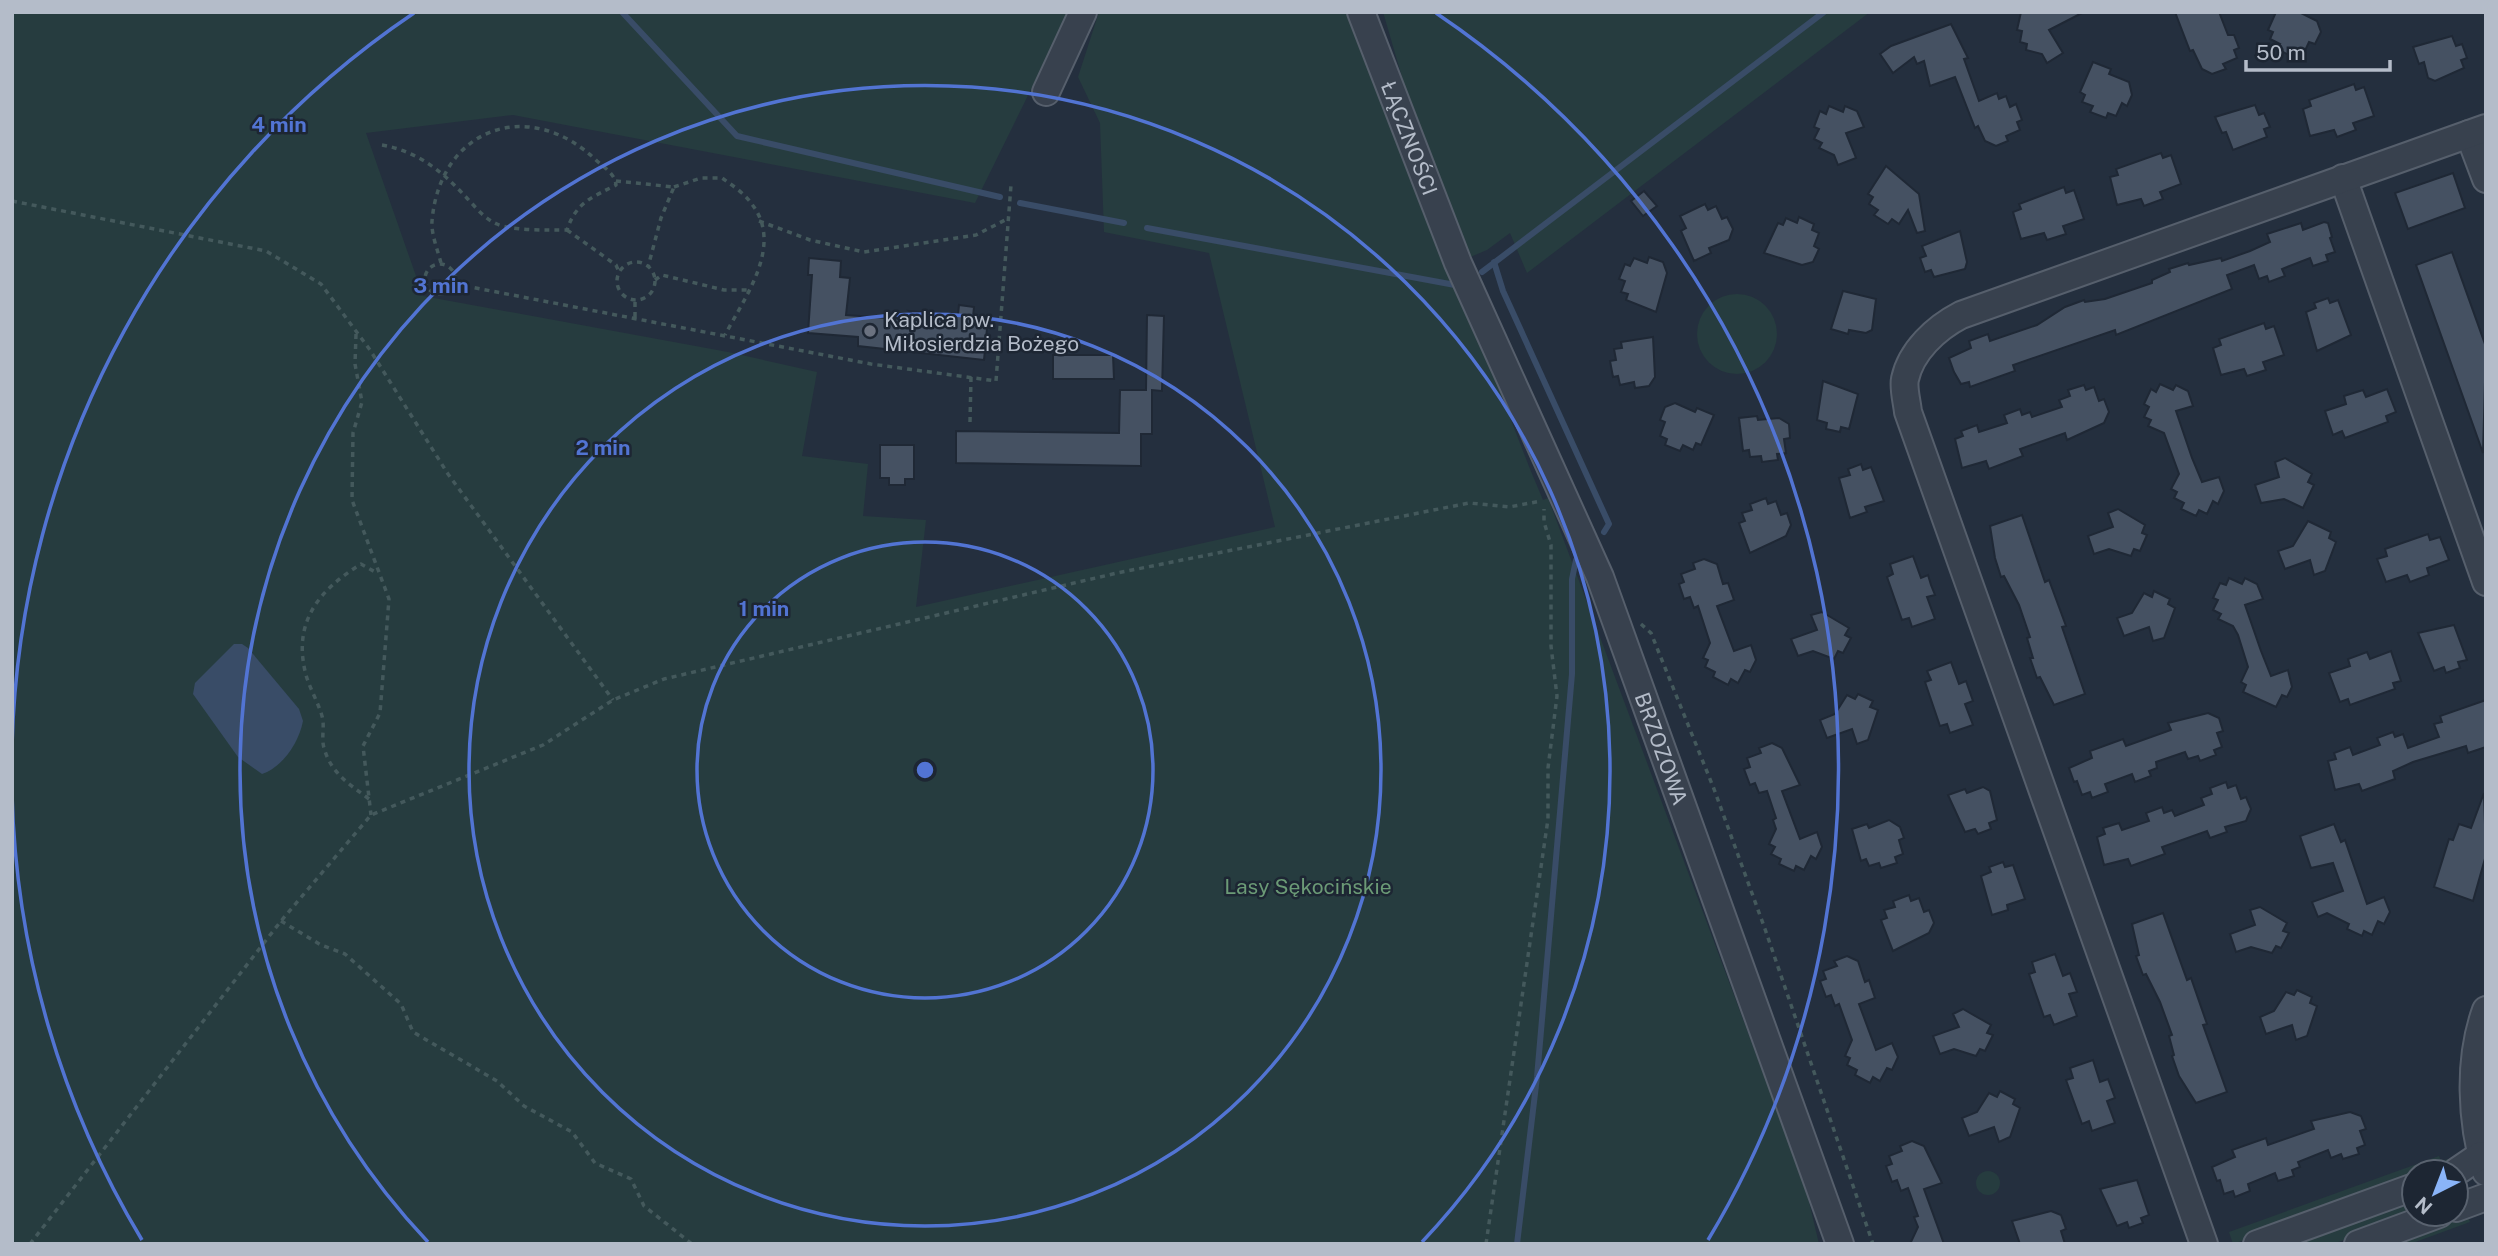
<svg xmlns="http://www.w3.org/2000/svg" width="2498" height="1256" viewBox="0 0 2498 1256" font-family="'Public Sans',sans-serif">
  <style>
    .green { fill: #263c3f }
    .water { fill: #394c67 }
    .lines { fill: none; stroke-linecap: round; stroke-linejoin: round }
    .stream { stroke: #394c67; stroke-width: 6 }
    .building { fill: #455162; stroke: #1f2835; stroke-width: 2 }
    .minor-casing { stroke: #565f6c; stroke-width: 30 }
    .path { stroke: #44595c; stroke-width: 3.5; stroke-dasharray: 5 5; stroke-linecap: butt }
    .minor { stroke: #38414e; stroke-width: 26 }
    .ring { fill: none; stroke: #5274d3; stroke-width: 3.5 }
    .worship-dot { fill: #6b7280; stroke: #1d2633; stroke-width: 2.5 }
    .labels { text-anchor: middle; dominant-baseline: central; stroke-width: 5; stroke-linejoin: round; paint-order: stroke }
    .street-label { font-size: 21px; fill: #b4bcc9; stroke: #1d2633 }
    .poi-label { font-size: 21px; fill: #b4bcc9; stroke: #1d2633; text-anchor: start }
    .park-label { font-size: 21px; fill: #6b9a76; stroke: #1d2633 }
    .centre { fill: #5274d3; stroke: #1d2633; stroke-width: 3.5 }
    .ring-label { font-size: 21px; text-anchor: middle; font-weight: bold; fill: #5274d3; stroke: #1d2633; stroke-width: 5; stroke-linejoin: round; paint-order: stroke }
  </style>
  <rect width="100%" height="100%" fill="#242f3e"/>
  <!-- green -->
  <g class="green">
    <polygon points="12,12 1069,12 975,203 513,115 366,133 423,296 728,352 817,372 802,456 868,464 863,516 926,520 916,607 1275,527 1209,253 1104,232 1100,123 1078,77 1099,12 1352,12 1530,469 1543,500 1548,498 1805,1185 1819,1244 12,1244"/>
    <polygon points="1383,12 1870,12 1527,273 1510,233 1487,250 1468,258 1409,101"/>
    <circle cx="1737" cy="334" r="40"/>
    <polygon points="2439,1156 2441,1161 2448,1159 2451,1166 2436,1172 2414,1172 2414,1180 2233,1244 2229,1232"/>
    <circle cx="1988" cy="1183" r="12"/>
    <polygon points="2414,1197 2415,1214 2333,1244 2286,1244"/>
    <polygon points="2466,1213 2470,1222 2410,1244 2382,1244"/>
  </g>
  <!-- water -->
  <path class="water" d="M 234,644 L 242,644 L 248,648 L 299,709 L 303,721 C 299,742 283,767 262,774 L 238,757 L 193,694 L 195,683 Z"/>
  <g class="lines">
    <!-- stream -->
    <g class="stream">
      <polyline points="622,12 737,136 1000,197"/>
      <polyline points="1020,203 1124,223"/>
      <polyline points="1147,228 1455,285"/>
      <polyline points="1494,262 1503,291 1609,524 1604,532"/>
      <polyline points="1482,272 1824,12"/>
      <polyline points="1517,1244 1537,1077 1572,674 1572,579 1576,560"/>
    </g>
  </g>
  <!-- building -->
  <g class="building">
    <polygon points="2021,12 2084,12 2049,30 2063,53 2047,63 2042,54 2026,50 2027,44 2020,42 2022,31 2017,30"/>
    <polygon points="2175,12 2219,12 2228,35 2234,35 2239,48 2234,50 2237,58 2223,64 2226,69 2212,74 2202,69 2193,50 2190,51"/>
    <polygon points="2276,12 2299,12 2317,21 2321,32 2315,44 2309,42 2303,55 2296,51 2293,57 2277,49 2280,44 2270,39 2273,32 2268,30"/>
    <polygon points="1951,24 1968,58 1964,59 1979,101 1997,93 1999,99 2006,96 2010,107 2016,104 2022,120 2017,122 2020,130 2006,136 2008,141 1996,146 1985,141 1978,126 1975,128 1955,77 1930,86 1924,61 1917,64 1914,57 1893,73 1880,54 1891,46"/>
    <polygon points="2452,36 2456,46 2462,44 2467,58 2461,60 2464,68 2435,81 2428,78 2424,62 2419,64 2413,47"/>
    <polygon points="2093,62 2111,69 2109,74 2129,82 2132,95 2127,106 2122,103 2116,116 2108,113 2106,118 2090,112 2093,106 2082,102 2085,95 2080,92"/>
    <polygon points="2354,84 2356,90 2364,87 2374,116 2353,123 2356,130 2337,137 2334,130 2310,136 2303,109 2311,106 2309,100"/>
    <polygon points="2255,105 2259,115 2264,113 2270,127 2264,129 2267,137 2233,150 2226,132 2222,133 2215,117"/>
    <polygon points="1829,106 1843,112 1845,106 1857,111 1864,127 1846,133 1856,158 1838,165 1834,155 1819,148 1822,143 1814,139 1819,129 1814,127 1820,111 1826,114"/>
    <polygon points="2161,153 2163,158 2171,155 2181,184 2160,192 2163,199 2144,206 2141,199 2117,205 2110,177 2118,175 2116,169"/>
    <polygon points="1886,166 1919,194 1925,231 1917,233 1908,210 1899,224 1892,219 1888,224 1874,215 1878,210 1869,204 1873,197 1868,194"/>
    <polygon points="2453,173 2465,208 2408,229 2395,193"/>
    <polygon points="2064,187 2066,193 2074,190 2084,219 2063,226 2066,234 2047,240 2044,233 2021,239 2013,212 2021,209 2019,204"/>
    <polygon points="1644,191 1657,206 1643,216 1631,201"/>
    <polygon points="1705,204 1708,210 1716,206 1722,219 1727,217 1733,229 1729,240 1709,248 1711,253 1694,261 1681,231 1686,228 1680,216"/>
    <polygon points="1799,217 1814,224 1812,230 1819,233 1814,246 1819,249 1813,262 1802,265 1764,253 1778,223 1783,225 1786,218 1797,223"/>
    <polygon points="2324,222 2328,223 2332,237 2330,238 2335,252 2326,255 2328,261 2313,266 2310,258 2282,269 2285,276 2269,282 2267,276 2259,279 2254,265 2227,275 2232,289 2116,335 2115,330 2013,365 2015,371 1970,387 1969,382 1961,384 1954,372 1949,358 1971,348 1969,341 1988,334 1990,341 2037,325 2065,307 2084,300 2085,302 2105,299 2152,283 2152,280 2170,272 2169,269 2188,263 2189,265 2221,258 2222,261 2250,251 2270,242 2267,234 2301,223 2303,230"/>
    <polygon points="1960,231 1967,262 1965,269 1934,277 1931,270 1925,272 1920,258 1926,256 1922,246"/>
    <polygon points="2452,252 2486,347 2483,453 2416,265"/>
    <polygon points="1649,257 1663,262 1667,273 1656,312 1626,300 1628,294 1621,292 1625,281 1619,279 1625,264 1630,266 1634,258 1647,263"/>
    <polygon points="809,258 841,261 840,277 850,278 846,315 918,320 909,311 958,315 959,305 974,307 973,317 988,318 984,360 858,346 858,337 808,333 812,275 808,275"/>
    <polygon points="1843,291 1876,299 1872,330 1866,333 1849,330 1848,334 1831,329"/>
    <polygon points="2328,298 2330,303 2338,300 2351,335 2317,351 2306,312 2316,308 2314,303"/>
    <polygon points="1147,315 1164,316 1162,391 1152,390 1152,434 1141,434 1141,466 956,463 956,431 1119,433 1120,390 1146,390"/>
    <polygon points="2264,323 2266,329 2274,326 2284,355 2263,362 2266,370 2247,376 2244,369 2221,375 2213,348 2221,345 2219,339"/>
    <polygon points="1653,337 1655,377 1649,386 1635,388 1634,382 1620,385 1618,376 1613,377 1610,361 1616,360 1614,349 1622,348 1621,342"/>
    <polygon points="1053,355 1113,355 1114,379 1053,379"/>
    <polygon points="1823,381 1858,394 1849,429 1841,427 1840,432 1826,429 1827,423 1817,420"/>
    <polygon points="2160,384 2173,390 2176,385 2188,391 2193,406 2176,411 2192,458 2202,482 2219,477 2224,491 2218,504 2213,501 2207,514 2199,510 2196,516 2181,509 2184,503 2174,498 2177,492 2171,489 2179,474 2164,433 2148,426 2151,420 2144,417 2149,407 2144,404 2151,389 2156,392"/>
    <polygon points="2084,385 2086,390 2094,387 2099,401 2104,399 2109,412 2104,423 2067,440 2065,433 2020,449 2023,456 1989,469 1986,461 1962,468 1955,439 1963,436 1961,431 1977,425 1979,432 2007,423 2004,415 2020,409 2022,415 2030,412 2032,417 2062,407 2059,400 2070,396 2068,390"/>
    <polygon points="2387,389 2396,412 2386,416 2388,422 2345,438 2342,431 2333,435 2325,411 2346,404 2344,396 2363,390 2366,397"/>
    <polygon points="1675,403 1695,412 1697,408 1714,415 1701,445 1696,443 1693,450 1683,445 1680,451 1665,445 1667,439 1660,436 1665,422 1660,420 1665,407"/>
    <polygon points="1757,416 1758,420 1779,418 1789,424 1790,438 1784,439 1786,453 1777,454 1778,460 1762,462 1761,456 1750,457 1749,450 1743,451 1739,418"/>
    <polygon points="880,445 914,445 914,479 905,479 905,485 889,485 889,478 880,478"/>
    <polygon points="2285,458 2312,474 2308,482 2314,485 2303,508 2284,499 2261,503 2255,485 2279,477 2275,462"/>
    <polygon points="1861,464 1863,470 1871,467 1884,501 1865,507 1867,512 1850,518 1839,478 1850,475 1848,469"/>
    <polygon points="1766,498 1768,504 1776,501 1781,515 1787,513 1791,525 1786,536 1750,553 1739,523 1745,521 1742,513 1752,510 1750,504"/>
    <polygon points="2118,509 2145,525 2142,533 2147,535 2140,551 2134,549 2131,556 2109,549 2094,554 2088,536 2113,527 2108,513"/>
    <polygon points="2022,515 2045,582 2049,580 2066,626 2062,627 2085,694 2054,705 2040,677 2037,678 2030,658 2033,658 2027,638 2030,637 2019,605 2004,576 2001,577 1995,558 1990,526"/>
    <polygon points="2308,521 2331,532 2329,538 2336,542 2325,571 2314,575 2310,560 2285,569 2278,551 2293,546"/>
    <polygon points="2428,534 2430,540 2440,537 2449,560 2427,568 2429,575 2410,582 2407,575 2386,582 2377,559 2387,556 2385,549"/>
    <polygon points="1913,556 1921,578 1928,575 1931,585 1935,595 1927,597 1935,619 1912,627 1909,618 1902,620 1887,577 1893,574 1890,564"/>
    <polygon points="1704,559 1717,564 1723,584 1728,583 1734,600 1717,606 1734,651 1751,645 1756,660 1750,672 1745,670 1738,683 1731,679 1728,685 1713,677 1715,672 1705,667 1708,660 1703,658 1710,643 1698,606 1694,608 1690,597 1684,599 1679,584 1684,582 1681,574 1695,569 1693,563"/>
    <polygon points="2229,578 2242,584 2245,578 2257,584 2263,599 2245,605 2261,651 2271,676 2288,670 2292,687 2287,697 2282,695 2276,707 2243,692 2246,685 2241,682 2248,667 2238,635 2233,626 2218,619 2221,614 2213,610 2218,600 2213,598 2220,583 2226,585"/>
    <polygon points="2154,591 2170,599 2168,604 2175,608 2164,638 2153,641 2149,627 2124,636 2117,618 2132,613 2144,593 2152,597"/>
    <polygon points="1822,612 1849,628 1845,635 1851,638 1843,653 1838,651 1834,659 1813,651 1798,656 1791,639 1817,630 1811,615"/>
    <polygon points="2454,625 2467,660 2458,662 2460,668 2446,673 2444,667 2434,671 2418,633"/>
    <polygon points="2391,651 2401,681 2393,683 2395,689 2350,705 2348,699 2340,702 2329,673 2350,666 2348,659 2367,652 2370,659"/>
    <polygon points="1951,662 1959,684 1966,681 1973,701 1965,704 1973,725 1950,733 1947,724 1940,726 1925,682 1931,680 1927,671"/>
    <polygon points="1858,694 1873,701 1870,707 1878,710 1868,740 1857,744 1852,729 1827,738 1820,720 1835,714 1847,695 1855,699"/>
    <polygon points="2486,700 2486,747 2468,753 2466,746 2413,762 2393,771 2395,779 2362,791 2359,784 2335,790 2328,761 2336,759 2334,753 2350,747 2353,755 2380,745 2377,738 2393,732 2395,737 2403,734 2408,748 2439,737 2434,724 2442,722 2440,716"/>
    <polygon points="2208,713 2219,718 2223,731 2217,733 2222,747 2214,750 2216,755 2200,761 2198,756 2188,759 2185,752 2156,762 2157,768 2149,771 2151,776 2135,782 2132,774 2105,784 2108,792 2092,798 2090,792 2082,795 2077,781 2074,782 2069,768 2092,758 2090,751 2123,739 2126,746 2171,730 2168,723"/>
    <polygon points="1772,743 1782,748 1800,785 1782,791 1800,839 1817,832 1822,847 1816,859 1811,856 1804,870 1796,866 1794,871 1779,864 1781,859 1771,854 1775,847 1769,844 1776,829 1773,820 1776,818 1767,791 1759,793 1755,783 1750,785 1744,769 1750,767 1747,758 1761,753 1759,748"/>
    <polygon points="2226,782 2228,788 2236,785 2241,799 2246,797 2251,809 2246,821 2225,827 2227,832 2210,838 2207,831 2162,847 2165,854 2131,866 2128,859 2104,865 2097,837 2105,834 2103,828 2119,823 2122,830 2149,821 2146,813 2162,807 2164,813 2172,810 2175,816 2204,805 2201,798 2212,794 2210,788"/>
    <polygon points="1983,787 1990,791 1997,820 1989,823 1991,829 1978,834 1975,829 1965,832 1948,795 1965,789 1967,793"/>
    <polygon points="2484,793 2486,855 2473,901 2434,887 2449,839 2453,840 2459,824 2471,828"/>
    <polygon points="1889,820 1900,827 1904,838 1899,840 1903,854 1895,857 1897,863 1881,868 1879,863 1869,866 1866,859 1861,861 1852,829 1867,824 1869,828"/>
    <polygon points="2334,824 2341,842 2345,840 2367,904 2384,897 2390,912 2384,924 2378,921 2372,935 2364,931 2362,936 2347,929 2349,924 2327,913 2318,917 2312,902 2343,891 2333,863 2311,868 2300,836"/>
    <polygon points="2003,862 2005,867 2013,865 2025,899 2007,905 2008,910 1992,915 1981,876 1991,872 1989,867"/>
    <polygon points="1909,895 1911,901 1919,898 1924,912 1929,910 1934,923 1929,933 1893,951 1881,920 1887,918 1884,910 1895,907 1893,901"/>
    <polygon points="2260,907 2287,923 2283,931 2289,933 2281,948 2276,946 2272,953 2251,947 2236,952 2230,934 2255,925 2250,910"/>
    <polygon points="2163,913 2187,980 2191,978 2207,1024 2203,1025 2227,1092 2196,1103 2179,1076 2172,1056 2174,1055 2169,1036 2172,1035 2160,1002 2146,974 2143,975 2136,956 2139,955 2132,924"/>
    <polygon points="2055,954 2063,976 2070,973 2077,992 2069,994 2077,1016 2054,1025 2050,1015 2044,1017 2029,974 2035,972 2032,962"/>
    <polygon points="1847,956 1858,961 1865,982 1869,980 1875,998 1859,1004 1876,1050 1892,1043 1898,1057 1892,1070 1887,1068 1880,1081 1873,1077 1870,1083 1855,1075 1857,1070 1847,1065 1850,1058 1845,1056 1852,1040 1839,1004 1835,1006 1831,995 1826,997 1820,981 1826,979 1823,971 1837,966 1834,961"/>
    <polygon points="2297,990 2312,997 2310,1003 2317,1006 2307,1036 2296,1040 2292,1025 2266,1034 2260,1017 2274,1011 2286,992 2294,995"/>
    <polygon points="1963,1009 1991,1025 1987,1033 1993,1035 1985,1051 1980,1049 1976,1056 1954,1049 1940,1054 1933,1036 1959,1027 1953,1014"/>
    <polygon points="2093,1060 2100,1082 2108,1079 2115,1098 2107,1101 2115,1123 2092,1131 2089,1121 2082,1124 2066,1080 2073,1078 2070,1068"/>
    <polygon points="2000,1091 2015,1099 2013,1104 2020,1108 2010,1137 1999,1142 1994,1127 1969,1136 1962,1118 1977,1112 1989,1093 1997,1097"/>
    <polygon points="2350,1112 2361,1116 2366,1129 2360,1131 2365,1145 2357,1148 2359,1154 2343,1159 2341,1154 2331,1158 2328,1150 2298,1162 2300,1167 2292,1170 2294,1176 2278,1181 2275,1173 2248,1184 2250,1191 2235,1197 2233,1191 2224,1194 2220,1180 2217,1181 2212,1167 2235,1157 2232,1150 2266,1138 2268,1145 2314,1129 2311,1121"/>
    <polygon points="1912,1141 1924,1146 1942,1183 1924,1189 1944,1244 1910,1244 1918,1227 1914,1217 1918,1216 1908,1188 1901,1191 1897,1180 1892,1182 1886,1166 1892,1164 1889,1156 1902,1151 1900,1146"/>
    <polygon points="2137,1180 2149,1215 2141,1218 2143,1223 2129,1228 2127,1222 2117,1226 2100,1189"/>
    <polygon points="2051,1211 2061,1215 2066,1229 2061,1231 2065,1244 2020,1244 2012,1221"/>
  </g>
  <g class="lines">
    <!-- minor casing -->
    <g class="minor-casing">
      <g id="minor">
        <path id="s1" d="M 1361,12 L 1458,263 L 1600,577 L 1840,1244"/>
        <polyline points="1046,92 1083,12"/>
        <polyline points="2469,134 2486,179"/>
        <polyline points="2343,178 2486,582"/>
        <path d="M 2486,1010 C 2468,1059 2471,1122 2486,1172"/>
        <polyline points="2456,1172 2481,1155"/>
        <polyline points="2456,1208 2486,1197"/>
        <path d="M 2204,1244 L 1908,412 C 1907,402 1903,388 1905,379 C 1911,351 1936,328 1961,315 L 2486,128"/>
        <polyline points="2257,1244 2414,1187"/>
        <polyline points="2358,1244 2439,1214"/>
      </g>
    </g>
    <!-- path -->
    <g class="path">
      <path d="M 382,145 C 416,151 441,170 464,195 C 474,205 483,218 497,224 C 511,231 550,230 567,230 C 576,202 593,197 616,185 C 615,174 605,168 597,161 C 530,96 440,127 432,221 C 431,234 438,251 441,263"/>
      <polyline points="616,181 674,187 661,218 648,267"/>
      <path d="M 674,187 L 701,178 L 722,178 C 732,185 744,193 751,203 C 785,245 744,298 725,335"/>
      <polyline points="12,201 266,251 321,284 370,350 448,474 613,700"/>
      <polyline points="759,221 810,240 864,252 976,235 1009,218"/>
      <polyline points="567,230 616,265 619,272"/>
      <circle cx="636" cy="281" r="19"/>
      <circle cx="440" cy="279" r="15"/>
      <polyline points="655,280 662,275 724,290 751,290"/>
      <polyline points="455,284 871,364 996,381 1011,185"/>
      <polyline points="635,317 635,299"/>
      <polyline points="356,334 355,364 362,402 353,433 352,500 389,599 380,713 363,746 371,815"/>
      <polyline points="970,422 971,377"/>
      <polyline points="1641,624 1651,633 1714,789 1765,929 1873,1244"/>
      <path d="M 369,799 C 349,784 331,773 324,748 C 321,738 325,726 322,716 C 318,702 310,689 306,675 C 292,622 319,590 361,564 L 377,573"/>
      <polyline points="281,921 321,945 345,954 401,1004 413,1032 497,1081 524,1106 572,1132 595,1163 631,1179 644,1206 692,1244"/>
      <polyline points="30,1244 281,921 371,815 543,745 613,700 664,679 1117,573 1469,503 1509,507 1541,501"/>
      <polyline points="1486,1244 1548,819 1548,768 1557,696 1551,646 1551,545 1544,522 1544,509"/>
    </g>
    <!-- minor -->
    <use href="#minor" class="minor"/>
  </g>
  <!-- distance rings -->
  <g class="ring">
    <circle cx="925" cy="770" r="228"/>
    <circle cx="925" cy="770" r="456"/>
    <path d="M428 1242A685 685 0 1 1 1422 1242"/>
    <path d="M142 1240A913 913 0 0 1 12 794M12 746A913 913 0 0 1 414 13M1436 13A913 913 0 0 1 1708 1240"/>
  </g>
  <!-- markers -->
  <circle class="worship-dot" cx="870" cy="331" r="7"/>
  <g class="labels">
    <!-- street labels -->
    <g class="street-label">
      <text stroke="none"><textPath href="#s1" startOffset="135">ŁĄCZNOŚCI</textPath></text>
      <text stroke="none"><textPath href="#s1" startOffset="796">BRZOZOWA</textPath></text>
    </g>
    <!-- poi labels -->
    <g class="poi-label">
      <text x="884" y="319">Kaplica pw.<tspan x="884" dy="24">Miłosierdzia Bożego</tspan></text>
    </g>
    <!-- park labels -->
    <g class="park-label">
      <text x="1308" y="886">Lasy Sękocińskie</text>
    </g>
  </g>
  <circle cx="925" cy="770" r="10" class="centre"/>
  <g class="ring-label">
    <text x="279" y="132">4 min</text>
    <text x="441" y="293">3 min</text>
    <text x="603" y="455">2 min</text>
    <text x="764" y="616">1 min</text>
  </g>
  <!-- border -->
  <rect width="2498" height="1256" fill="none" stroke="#b4bcc9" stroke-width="28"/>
  <!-- north arrow -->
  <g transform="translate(2435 1193) rotate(222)"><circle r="33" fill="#1d2633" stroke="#59626f" stroke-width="2"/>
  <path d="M0-5L12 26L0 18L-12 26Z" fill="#8ab4f8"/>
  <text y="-10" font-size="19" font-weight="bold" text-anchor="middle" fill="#b4bcc9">N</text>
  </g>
  <!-- scale -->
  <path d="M2246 60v10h144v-10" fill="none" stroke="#b4bcc9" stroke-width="3.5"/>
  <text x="2256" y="60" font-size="21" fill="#b4bcc9" stroke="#1d2633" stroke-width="5" paint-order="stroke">50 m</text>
</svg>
